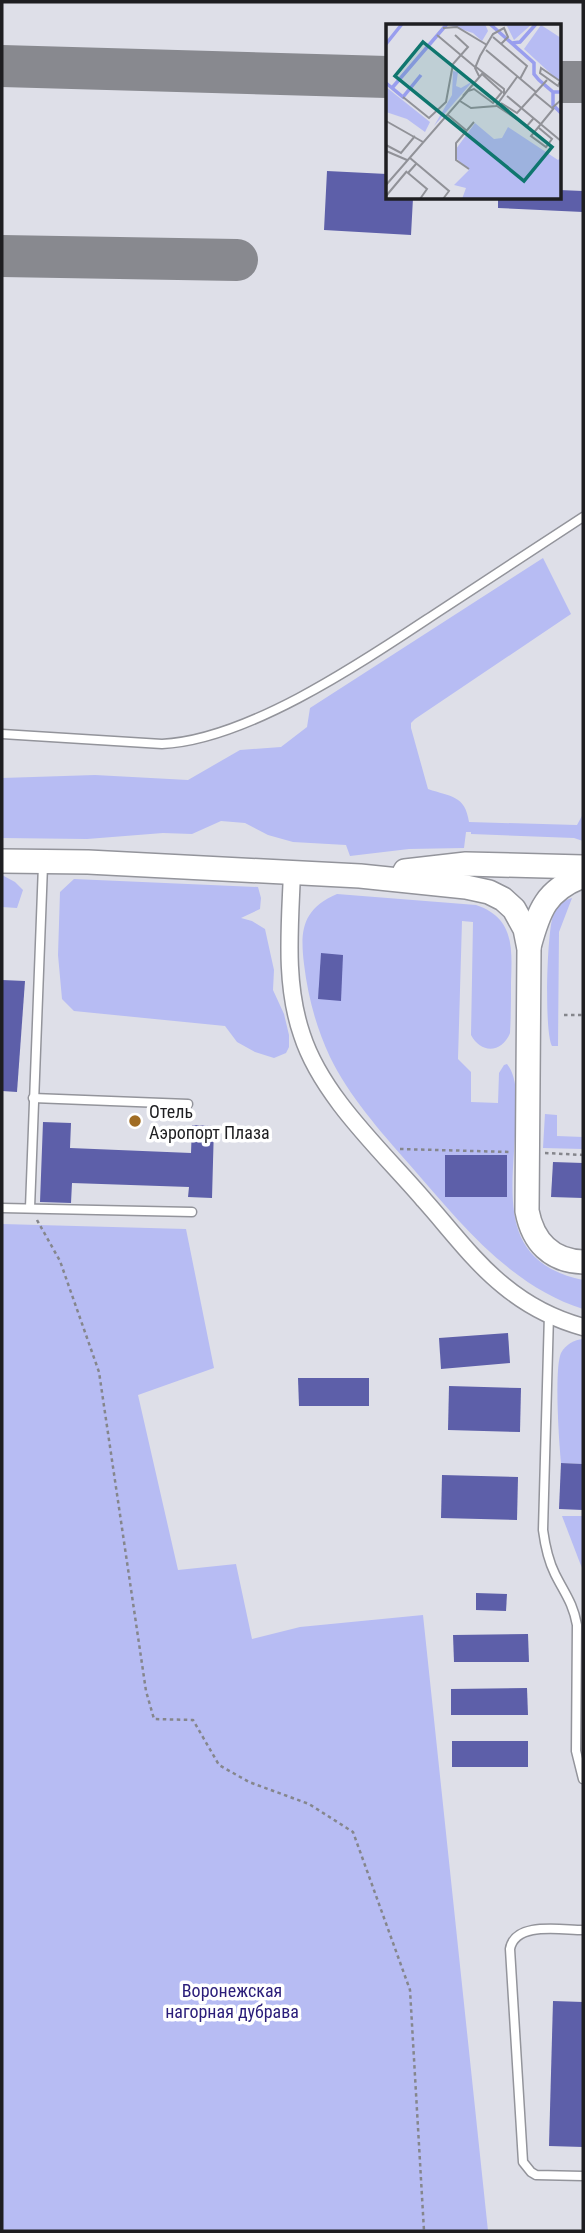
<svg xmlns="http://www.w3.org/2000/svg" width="585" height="2233" viewBox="0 0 585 2233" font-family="'Roboto Condensed',sans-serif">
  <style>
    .green { fill: #b7bcf3 }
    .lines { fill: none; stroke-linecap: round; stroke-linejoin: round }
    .taxiway { stroke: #88898f; stroke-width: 42 }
    .building { fill: #5d5fa9 }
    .lane-casing { stroke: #93949b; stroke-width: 11 }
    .street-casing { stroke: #93949b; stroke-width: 19 }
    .secondary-casing { stroke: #93949b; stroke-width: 26 }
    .path { stroke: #85868c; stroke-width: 2.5; stroke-dasharray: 3.5 3.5; stroke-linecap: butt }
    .lane { stroke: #fff; stroke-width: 8 }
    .street { stroke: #fff; stroke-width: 16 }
    .secondary { stroke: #fff; stroke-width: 23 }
    .poi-dot { fill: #a06c24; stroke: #fff; stroke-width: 2.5 }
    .labels { text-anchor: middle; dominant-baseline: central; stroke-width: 7; stroke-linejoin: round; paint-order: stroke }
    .poi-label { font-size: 18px; fill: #1e1e21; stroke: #fff; text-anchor: start }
    .park-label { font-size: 18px; fill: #2a1d79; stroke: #fff }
    .inset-river { fill: none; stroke: #999eee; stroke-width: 3.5 }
    .inset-road { fill: none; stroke: #919298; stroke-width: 2 }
    .view { fill: #0f766e; fill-opacity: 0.15; stroke: #0f766e; stroke-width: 3.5 }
    .inset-edge { fill: none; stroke: #1e1e21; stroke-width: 3.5 }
  </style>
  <rect width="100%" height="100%" fill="#dedfe8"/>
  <!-- green -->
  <g class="green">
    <path d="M 543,558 L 571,614 L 415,719 L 411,723 L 411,728 L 428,789 C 451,797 465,795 469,822 L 577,825 L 583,814 L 583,841 L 574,838 L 471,834 L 471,832 L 466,832 L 464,848 L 409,849 L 350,856 L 346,845 L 293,842 L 268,835 L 245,823 L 221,821 L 192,834 L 163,833 L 87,839 L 2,838 L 2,778 L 95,775 L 188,780 L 240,750 L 281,747 L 307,727 L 310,708 Z"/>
    <polygon points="2,875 15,882 23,890 17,908 2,907"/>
    <polygon points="74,879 258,887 261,898 260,909 241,918 252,921 265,929 274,970 273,990 284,1014 289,1035 289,1047 286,1053 274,1058 255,1052 237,1042 225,1026 74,1011 62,999 58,955 60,892"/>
    <path d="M 337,894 L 476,905 C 515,918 512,949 511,983 C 511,1000 511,1017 510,1033 C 502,1053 481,1054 471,1035 L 473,922 L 462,921 L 458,1059 L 471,1072 L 471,1102 L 498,1103 L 499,1073 L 504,1065 L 507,1064 C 517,1077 517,1098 516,1116 C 514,1187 493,1261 583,1280 L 583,1309 C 508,1285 459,1221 409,1164 C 380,1131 349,1096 330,1057 C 316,1027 308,997 304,964 C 300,931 302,909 337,894 Z"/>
    <path d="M 572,898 L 559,932 L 558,1046 L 552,1046 C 544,1032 547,932 553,916 C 557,907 563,900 572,898 Z"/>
    <polygon points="545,1114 557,1115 557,1136 583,1137 583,1149 543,1148"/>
    <polygon points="2,1224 186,1229 214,1368 138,1395 178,1570 236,1564 252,1639 300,1627 423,1615 488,2231 2,2231"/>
    <path d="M 583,1339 L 583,1464 L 561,1463 C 559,1443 554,1369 561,1353 C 566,1344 574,1340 583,1339 Z"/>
    <polygon points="562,1516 583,1516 583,1570 580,1563"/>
  </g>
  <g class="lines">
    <!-- taxiway -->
    <g class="taxiway">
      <polyline points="2,66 387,77"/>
      <polyline points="559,82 583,82"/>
      <polyline points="2,256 237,260"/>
    </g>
  </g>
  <!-- building -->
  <g class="building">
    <polygon points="327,171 387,174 387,198 413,198 411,235 324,230"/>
    <polygon points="559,190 583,191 583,212 498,208 498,198 559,198"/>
    <polygon points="321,953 343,955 341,1001 318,999"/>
    <polygon points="2,980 25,981 17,1092 2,1091"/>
    <polygon points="43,1122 71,1123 70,1148 191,1153 192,1125 214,1126 212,1198 188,1197 189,1187 72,1183 71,1203 40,1202"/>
    <rect x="445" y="1155" width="62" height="42"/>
    <polygon points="553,1162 583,1163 583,1198 551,1197"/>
    <polygon points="508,1333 510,1363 441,1369 439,1338"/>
    <polygon points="298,1378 369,1378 369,1406 299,1406"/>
    <polygon points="449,1386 521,1388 520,1432 448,1430"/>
    <polygon points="561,1463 583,1464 583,1510 559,1509"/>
    <polygon points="442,1475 518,1477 517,1520 441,1518"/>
    <polygon points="476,1593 507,1594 506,1611 476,1610"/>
    <polygon points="528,1634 529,1662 454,1662 453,1635"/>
    <polygon points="527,1688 528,1715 451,1715 451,1689"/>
    <rect x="452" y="1741" width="76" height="26"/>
    <polygon points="553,2001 583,2002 583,2147 549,2146"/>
  </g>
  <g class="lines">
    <!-- lane casing -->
    <g class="lane-casing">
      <g id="lane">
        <path d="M 2,734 L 162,744 C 248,740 364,661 435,614 C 485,581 534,549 583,517"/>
        <polyline points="33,1098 188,1104"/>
        <polyline points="2,1208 192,1212"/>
        <polyline points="30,1208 43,865"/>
        <path d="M 549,1314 L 543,1530 C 545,1545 548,1560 555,1574 C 565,1594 573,1603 577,1625 L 576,1751 L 583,1779"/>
        <path d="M 583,1930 C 561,1930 515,1921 510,1949 L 523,2162 L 531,2172 L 536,2175 L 583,2176"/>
      </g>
    </g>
    <!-- street casing -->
    <g class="street-casing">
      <path id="street" d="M 292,872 C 290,926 284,983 302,1035 C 322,1097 383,1152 424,1200 C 450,1229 474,1262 504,1286 C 527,1305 554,1319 583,1327"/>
    </g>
    <!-- secondary casing -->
    <g class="secondary-casing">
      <g id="secondary">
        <path d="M 2,861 L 88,862 L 360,876 L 466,887 L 489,892 L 503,899 L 514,909 L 525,929 L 529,949 L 527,1211 C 533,1242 551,1261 583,1262"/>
        <polyline points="405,871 466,864 583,867"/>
        <path d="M 529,947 C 539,910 546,890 583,876"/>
      </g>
    </g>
    <!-- path -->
    <g class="path">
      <polyline points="564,1015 583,1015"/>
      <polyline points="400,1149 510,1152"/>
      <polyline points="545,1153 583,1155"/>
      <polyline points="37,1220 60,1261 99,1372 146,1691 154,1719 193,1720 219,1765 249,1782 309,1804 353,1832 410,1990 424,2231"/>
    </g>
    <!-- lane -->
    <use href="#lane" class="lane"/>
    <!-- street -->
    <use href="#street" class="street"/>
    <!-- secondary -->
    <use href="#secondary" class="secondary"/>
  </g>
  <!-- markers -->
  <circle class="poi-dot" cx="135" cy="1121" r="7"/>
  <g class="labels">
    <!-- poi labels -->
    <g class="poi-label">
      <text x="149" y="1111">Отель<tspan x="149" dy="21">Аэропорт Плаза</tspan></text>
    </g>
    <!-- park labels -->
    <g class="park-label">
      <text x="232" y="1990">Воронежская<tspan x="232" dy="21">нагорная дубрава</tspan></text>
    </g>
  </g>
  <!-- overview -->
  <g transform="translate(386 24)">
    <rect width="175" height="175" fill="#dedfe8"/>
    <path d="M 99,0 L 102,7 L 96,17 L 87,9 L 62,1 ZM 107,0 L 146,0 L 128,16 L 121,2 ZM 155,1 L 175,14 L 175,59 L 138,25 ZM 67,47 L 72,48 L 70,62 L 75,64 L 87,57 L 48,102 L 66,71 ZM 0,63 L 44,98 L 39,108 L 21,95 L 0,88 ZM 89,99 L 108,115 L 116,114 L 122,103 L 172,136 L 175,133 L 175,175 L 76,175 L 80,164 L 68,161 L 83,146 L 71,135 L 70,125 Z" fill="#b7bcf3"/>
    <path class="inset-river" d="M 104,0 L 148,39 L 148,50 L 153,56 L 167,68 L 175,68M 126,19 L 134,18 L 150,0M 0,20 L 16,0M 0,59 L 17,73 L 35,51M 6,64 L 61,0M 167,68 L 167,81 L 175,89"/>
    <path class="inset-road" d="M 57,4 L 71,3 L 101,21M 51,11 L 89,43M 107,13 L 141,42 L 134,55M 100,26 L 150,68M 90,43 L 118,65 L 118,70M 155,44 L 174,57 L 172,62 L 154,49 ZM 93,52 L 89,44 L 94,32 L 107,10 L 118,4 L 122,13 L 115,20M 149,70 L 166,84 L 175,76M 121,72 L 175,117M 17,73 L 43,94 L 60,78 L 67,40 L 82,23 L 69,11M 74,77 L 85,84 L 110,82 L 131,53M 115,79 L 131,89 L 161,56M 111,82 L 141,102 L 147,95M 62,91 L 81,107M 0,97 L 37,118M 153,104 L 166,115 L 160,123 L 145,112 L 168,84M 0,121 L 15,129 L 29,112M 0,127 L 21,136M 24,134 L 63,167 L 57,175M 30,140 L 22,149 L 41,165 L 34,175M 83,145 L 70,136 L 70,119 L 88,98M 0,161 L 82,67 L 88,65 L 107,79 L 116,68 L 96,50 L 77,72M 0,172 L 21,147"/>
    <path class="view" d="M 37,18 L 166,123 L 138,157 L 9,52 Z"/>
    <rect width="175" height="175" class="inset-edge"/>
  </g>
  <!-- border -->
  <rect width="585" height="2233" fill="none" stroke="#1e1e21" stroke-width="7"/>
</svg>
